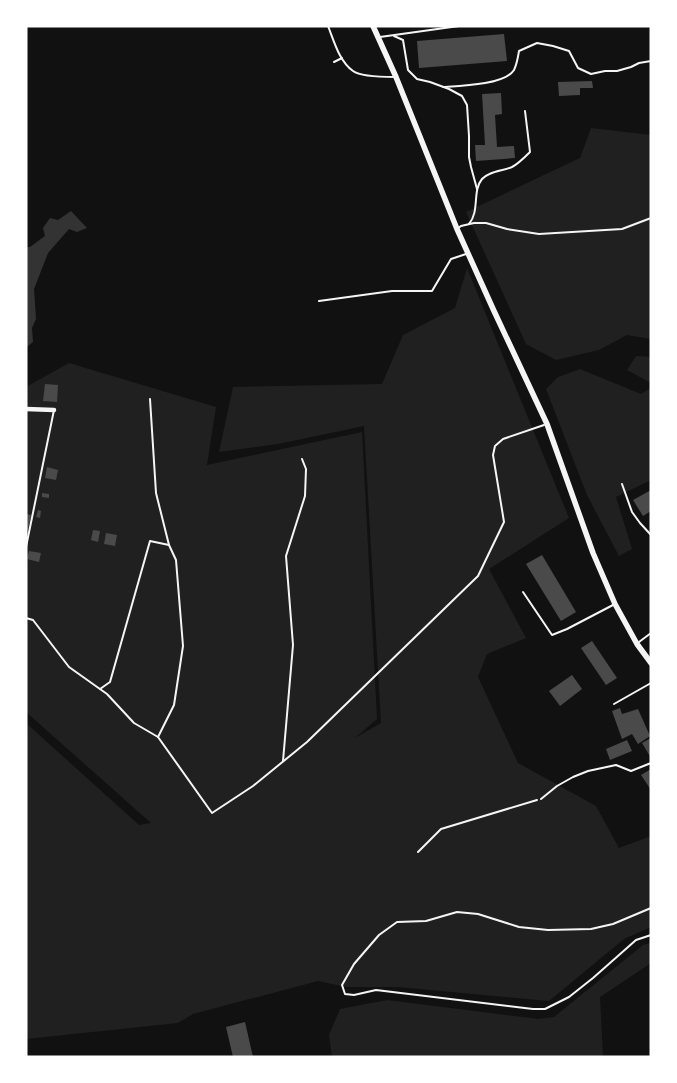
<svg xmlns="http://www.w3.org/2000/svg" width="677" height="1083" viewBox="0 0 677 1083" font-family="Inter,sans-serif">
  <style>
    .green { fill: #202020 }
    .water { fill: #333 }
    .building { fill: #4a4a4a }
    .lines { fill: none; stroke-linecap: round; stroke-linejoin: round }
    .path { stroke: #f5f5f5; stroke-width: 2 }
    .service { stroke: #f5f5f5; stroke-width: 2 }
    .minor { stroke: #f5f5f5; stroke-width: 4.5 }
    .tertiary { stroke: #f5f5f5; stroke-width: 5.5 }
  </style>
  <rect width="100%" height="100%" fill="#111"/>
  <!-- green -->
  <g class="green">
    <polygon points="591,128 651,135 651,339 627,335 599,350 556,360 526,344 466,212 580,158"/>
    <polygon points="467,268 569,518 489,569 526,638 487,654 478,677 518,763 596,806 619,848 651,836 651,927 624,939 549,1001 398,987 346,987 318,981 193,1014 178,1023 26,1039 26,723 139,825 151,823 26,712 26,387 69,363 216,407 207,465 362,432 377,719 355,738 381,723 364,426 278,444 219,452 233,387 382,384 403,335 455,308"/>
    <polygon points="636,356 651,357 651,383 627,370"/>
    <polygon points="580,369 641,394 651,388 651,480 616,497 632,549 619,556 587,495 546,389 558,377"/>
    <polygon points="651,943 651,963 600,997 603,1057 332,1057 329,1035 340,1009 387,1000 538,1019 554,1017 643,945"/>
  </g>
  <!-- water -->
  <polygon class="water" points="71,211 87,228 77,232 69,229 48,253 34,289 36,319 32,328 33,342 27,347 26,345 26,247 30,247 45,236 43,228 50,218 58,220"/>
  <!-- building -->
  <g class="building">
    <polygon points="504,34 507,61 419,68 417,41"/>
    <polygon points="592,81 593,88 580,88 580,95 559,96 558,82"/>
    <polygon points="501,93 502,114 495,115 497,147 514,146 515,158 476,161 475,145 485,145 482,94"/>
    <polygon points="45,384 58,385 57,402 43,401"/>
    <polygon points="47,467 58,470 56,480 45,478"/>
    <polygon points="651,490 651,511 643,516 633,500"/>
    <polygon points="42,493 49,494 49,498 42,497"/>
    <polygon points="38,510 41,511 40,518 36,517"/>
    <polygon points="26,514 31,515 28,530 26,529"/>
    <polygon points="93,530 100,531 98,542 91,540"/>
    <polygon points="106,533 117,535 115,546 104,544"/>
    <polygon points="29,551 41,553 39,562 27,559"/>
    <polygon points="542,555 576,612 561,621 526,564"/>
    <polygon points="592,641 617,678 606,685 581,648"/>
    <polygon points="572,675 582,689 560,706 549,691"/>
    <polygon points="620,708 622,714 638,709 650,736 638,744 632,734 622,739 612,711"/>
    <polygon points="651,738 651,758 642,743"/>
    <polygon points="627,740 632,751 610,760 606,749"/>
    <polygon points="651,769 651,790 641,775"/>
    <polygon points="245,1022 253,1057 233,1057 226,1027"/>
  </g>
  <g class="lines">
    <!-- path -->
    <polyline class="path" points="418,852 441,829 537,800"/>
    <!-- service -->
    <g class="service">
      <path d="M 328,26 C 334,41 339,61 353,71 C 361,77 385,77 395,77"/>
      <polyline points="394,36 403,40 408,70 417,79 430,82 449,89 462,96 467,105 469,136 469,157 471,167 477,189"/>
      <polyline points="380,37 459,26"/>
      <polyline points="334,62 342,58"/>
      <path d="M 443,87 C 459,86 505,85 514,70 C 517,64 518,57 519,51 L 537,43 L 553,46 L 569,51 L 578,68 L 591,74 L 605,71 L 617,71 L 631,67 L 639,63 L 651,61"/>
      <path d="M 469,224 C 480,211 472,191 482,179 C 489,171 503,171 512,167 C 518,164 525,157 530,152 L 525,111"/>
      <polyline points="457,229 461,226 474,223 486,223 507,229 539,234 622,229 651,218"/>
      <polyline points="319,301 392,291 432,291 451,259 466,254"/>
      <polyline points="150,399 156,493 169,545 176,560 183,646 174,705 158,737"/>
      <polyline points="622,484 632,512 640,523 651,535"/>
      <polyline points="26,547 54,410"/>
      <polyline points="523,592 552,635 567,629 613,605"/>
      <polyline points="26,618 33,620 69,667 107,694 134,723 158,737 212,813 253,786 307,742 478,576 504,522 493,455 495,446 503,439 544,425"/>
      <polyline points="639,642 651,633"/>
      <polyline points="100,689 110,682 150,541 169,545"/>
      <polyline points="614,704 651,683"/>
      <polyline points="283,761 293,645 286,556 305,496 306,469 302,459"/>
      <polyline points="541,799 557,786 573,777 588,771 616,765 631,771 651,763"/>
      <polyline points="651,908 613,924 591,929 548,930 519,927 478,914 457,912 426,921 397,922 379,935 354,964 342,985 345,994 354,995 376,990 533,1009 545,1009 569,997 593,978 636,940 651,935"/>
    </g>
    <!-- minor -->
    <polyline class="minor" points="26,409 54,410"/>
    <!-- tertiary -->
    <polyline class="tertiary" points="373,26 396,77 457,229 494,311 547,424 593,553 615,604 637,644 651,663"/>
  </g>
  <!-- border -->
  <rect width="677" height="1083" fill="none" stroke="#ffffff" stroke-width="55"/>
</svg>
